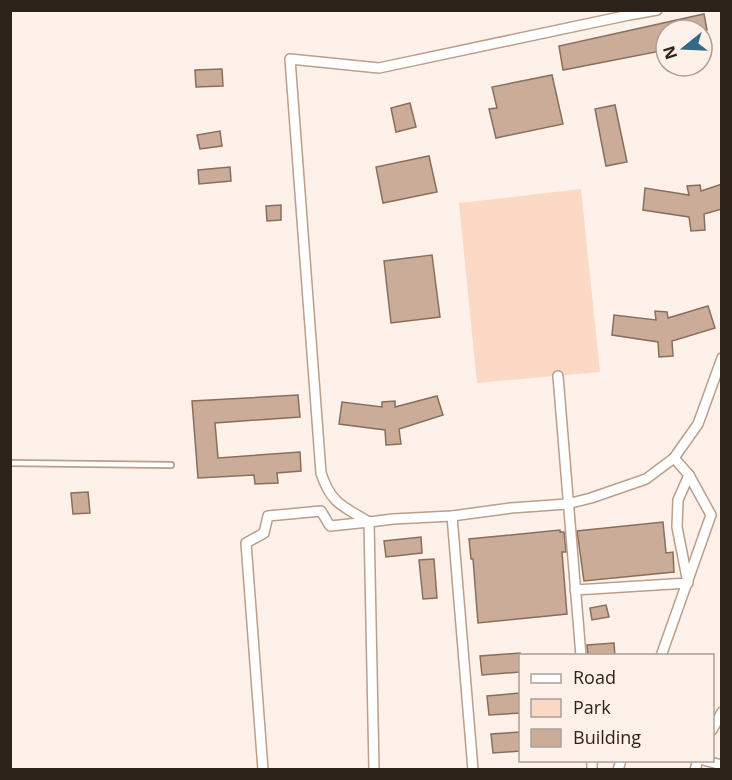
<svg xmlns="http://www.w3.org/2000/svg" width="732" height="780" viewBox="0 0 732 780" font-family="'Open Sans',sans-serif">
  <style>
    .green { fill: #fbd9c4 }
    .building { fill: #cbac99; stroke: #896e5c; stroke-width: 1.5 }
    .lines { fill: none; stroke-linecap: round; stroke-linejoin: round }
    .lane-casing { stroke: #bb9e8b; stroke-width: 8 }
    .street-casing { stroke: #bb9e8b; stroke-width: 12 }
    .lane { stroke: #fff; stroke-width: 4.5 }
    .street { stroke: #fff; stroke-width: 9 }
  </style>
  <rect width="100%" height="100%" fill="#fef1e9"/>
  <!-- green -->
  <polygon class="green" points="581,189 600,372 477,383 459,203"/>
  <!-- building -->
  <g class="building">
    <polygon points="704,14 707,30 666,30 666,50 563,70 559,46"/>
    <polygon points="222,69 223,86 196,87 195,70"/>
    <polygon points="552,75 563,124 496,138 489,109 497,108 492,87"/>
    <polygon points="410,103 416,127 396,132 391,108"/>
    <polygon points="615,105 627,162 606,166 595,109"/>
    <polygon points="220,131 222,146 200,149 197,135"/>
    <polygon points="429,156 437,192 383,203 376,167"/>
    <polygon points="230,167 231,181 199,184 198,170"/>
    <polygon points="722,184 722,209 704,214 705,230 691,231 689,217 643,210 645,188 689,195 687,186 700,185 701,191"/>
    <polygon points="281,205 281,220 267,221 266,206"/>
    <polygon points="432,255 440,317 391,323 384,261"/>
    <polygon points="708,306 715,328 672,341 673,356 659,357 658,342 612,335 614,315 656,320 655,311 667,312 668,318"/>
    <polygon points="298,395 300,417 215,423 218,458 300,452 301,471 277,473 278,483 255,484 254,475 198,478 192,401"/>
    <polygon points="437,396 443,415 399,429 401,444 386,445 385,430 339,424 342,402 382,407 382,402 395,401 395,407"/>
    <polygon points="88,492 90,513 73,514 71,493"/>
    <polygon points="663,522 666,553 673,552 674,572 584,581 577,531"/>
    <polygon points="560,530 560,532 564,532 566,552 562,552 567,614 478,623 473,559 471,559 469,539"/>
    <polygon points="421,537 422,553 386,557 384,541"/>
    <polygon points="434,559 437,598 423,599 419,560"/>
    <polygon points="606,605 609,617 592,620 590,608"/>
    <polygon points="614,643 615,656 588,656 587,645"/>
    <polygon points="520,653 520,672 482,675 480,656"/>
    <polygon points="520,693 520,713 489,715 487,696"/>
    <polygon points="520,732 520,751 493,753 491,734"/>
  </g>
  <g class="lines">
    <!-- lane casing -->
    <g class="lane-casing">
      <polyline id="lane" points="10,463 171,465"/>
    </g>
    <!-- street casing -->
    <g class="street-casing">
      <g id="street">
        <path d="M 657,10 L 629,15 L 379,68 L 290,59 L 321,473 C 331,504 343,506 369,522 L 393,519 L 452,516 L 511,508 L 567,504 L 591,498 L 646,479 L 674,458 L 698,424 L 722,358"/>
        <polyline points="558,376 581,656"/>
        <polyline points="452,516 473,770"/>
        <polyline points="575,590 688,583 677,527 678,500 689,475"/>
        <polyline points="661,656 711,515 689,475 674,458"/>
        <polyline points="712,730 722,712"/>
        <polyline points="592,760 592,770"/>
        <polyline points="703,760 722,765"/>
        <polyline points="263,770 246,543 264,533 268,516 321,511 330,526 369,522 374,770"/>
        <polyline points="618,770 621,760"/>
        <polyline points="695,770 698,760"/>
      </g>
    </g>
    <!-- lane -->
    <use href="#lane" class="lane"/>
    <!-- street -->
    <use href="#street" class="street"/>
  </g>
  <!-- border -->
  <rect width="732" height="780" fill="none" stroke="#2e231b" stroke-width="24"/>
  <!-- legend -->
  <rect x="519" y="654" width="195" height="108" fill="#fef1e9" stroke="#ab9f97" stroke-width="1.5"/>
  <rect x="531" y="674" width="30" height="9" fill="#ffffff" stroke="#ab9f97" stroke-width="1.5"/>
  <text x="573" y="684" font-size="18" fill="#2e231b">Road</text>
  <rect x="531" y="699" width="30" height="18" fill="#fbd9c4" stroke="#ab9f97" stroke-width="1.5"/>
  <text x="573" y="714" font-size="18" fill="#2e231b">Park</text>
  <rect x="531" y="729" width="30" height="18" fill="#cbac99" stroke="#ab9f97" stroke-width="1.5"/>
  <text x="573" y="744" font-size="18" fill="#2e231b">Building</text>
  <!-- north arrow -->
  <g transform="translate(684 48) rotate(252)"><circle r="28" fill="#fef1e9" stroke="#ab9f97" stroke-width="1.5"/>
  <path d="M0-4.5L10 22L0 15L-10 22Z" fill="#356a86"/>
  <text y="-9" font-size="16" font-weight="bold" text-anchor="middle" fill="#2e231b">N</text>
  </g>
</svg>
